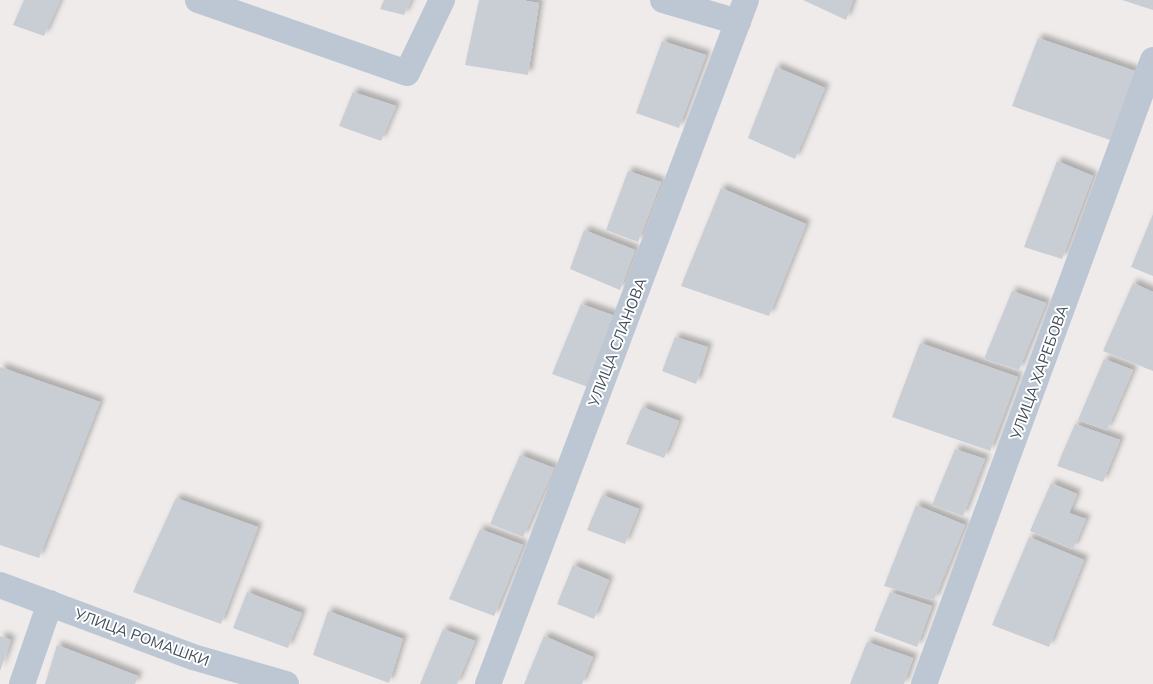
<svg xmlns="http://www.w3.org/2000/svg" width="1153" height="684" viewBox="0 0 1153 684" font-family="Mulish,sans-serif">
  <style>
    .building { fill: #c9cdd4; filter: url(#shadow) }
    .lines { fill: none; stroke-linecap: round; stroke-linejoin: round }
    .minor { stroke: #bdc7d3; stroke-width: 26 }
    .labels { text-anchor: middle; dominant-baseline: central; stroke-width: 4; stroke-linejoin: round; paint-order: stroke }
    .street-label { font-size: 15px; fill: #424e5a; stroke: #fff }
  </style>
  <defs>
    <filter id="shadow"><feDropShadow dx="4.5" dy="-4.5" stdDeviation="2.5" flood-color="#0004"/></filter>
  </defs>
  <rect width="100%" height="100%" fill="#efebeb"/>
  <!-- building -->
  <g class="building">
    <polygon points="24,0 60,0 44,36 13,25"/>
    <polygon points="384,0 411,0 404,15 380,9"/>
    <polygon points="479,0 521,0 539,3 528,75 465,65"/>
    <polygon points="803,0 853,0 846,20"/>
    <polygon points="1122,0 1153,0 1153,10"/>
    <polygon points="1038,38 1135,71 1110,140 1012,106"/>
    <polygon points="662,41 706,55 679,128 636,113"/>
    <polygon points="776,67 825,88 795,159 748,138"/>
    <polygon points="353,92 396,106 381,141 339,126"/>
    <polygon points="1057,161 1093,176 1062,259 1024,247"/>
    <polygon points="628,171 661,182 638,242 606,230"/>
    <polygon points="721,188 806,224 769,316 681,286"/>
    <polygon points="1153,214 1153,276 1131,267"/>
    <polygon points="584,230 635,250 620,290 570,269"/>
    <polygon points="1133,283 1153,292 1153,371 1103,351"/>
    <polygon points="1012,291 1046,303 1019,370 984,359"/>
    <polygon points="581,304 615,316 588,387 552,374"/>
    <polygon points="675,337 708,347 696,384 662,371"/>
    <polygon points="920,343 1018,377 990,451 892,417"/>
    <polygon points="1104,359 1133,370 1107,430 1078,420"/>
    <polygon points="0,367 100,402 39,558 0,545"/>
    <polygon points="642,407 679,421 664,458 626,444"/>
    <polygon points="1075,424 1120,440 1103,482 1057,466"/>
    <polygon points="955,449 985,459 963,516 932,505"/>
    <polygon points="520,455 554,468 523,537 490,524"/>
    <polygon points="1051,483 1077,494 1069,513 1086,519 1073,549 1030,531"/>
    <polygon points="602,495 639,509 625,544 587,530"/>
    <polygon points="176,498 258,527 221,624 133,592"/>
    <polygon points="916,505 965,525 934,600 884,586"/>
    <polygon points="480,529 523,545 494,616 449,599"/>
    <polygon points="1029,537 1084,560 1049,647 992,625"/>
    <polygon points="573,565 609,580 594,619 557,604"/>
    <polygon points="247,592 302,613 288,648 233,628"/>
    <polygon points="890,592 932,606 917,647 874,631"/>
    <polygon points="328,611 403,639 389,683 313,655"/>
    <polygon points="443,629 475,641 457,684 420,684"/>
    <polygon points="0,636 11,640 0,671"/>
    <polygon points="544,636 593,657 582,684 524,684"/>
    <polygon points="867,642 913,658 904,684 850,684"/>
    <polygon points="57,645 138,676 135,684 45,684"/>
  </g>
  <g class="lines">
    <!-- minor -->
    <g class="minor">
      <polyline points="198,0 407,73 442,0"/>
      <polyline points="663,0 738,22"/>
      <polyline points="0,585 193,657 286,684"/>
      <polyline points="22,684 50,603"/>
      <polyline points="488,684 746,0"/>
      <polyline points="924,684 1153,60"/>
    </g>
  </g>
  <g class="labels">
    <!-- street labels -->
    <g class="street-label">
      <text transform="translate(617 342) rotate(-69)">УЛИЦА СЛАНОВА</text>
      <text transform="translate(1039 372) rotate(-70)">УЛИЦА ХАРЕБОВА</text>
      <text transform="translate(142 637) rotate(20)">УЛИЦА РОМАШКИ</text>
    </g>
  </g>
</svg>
